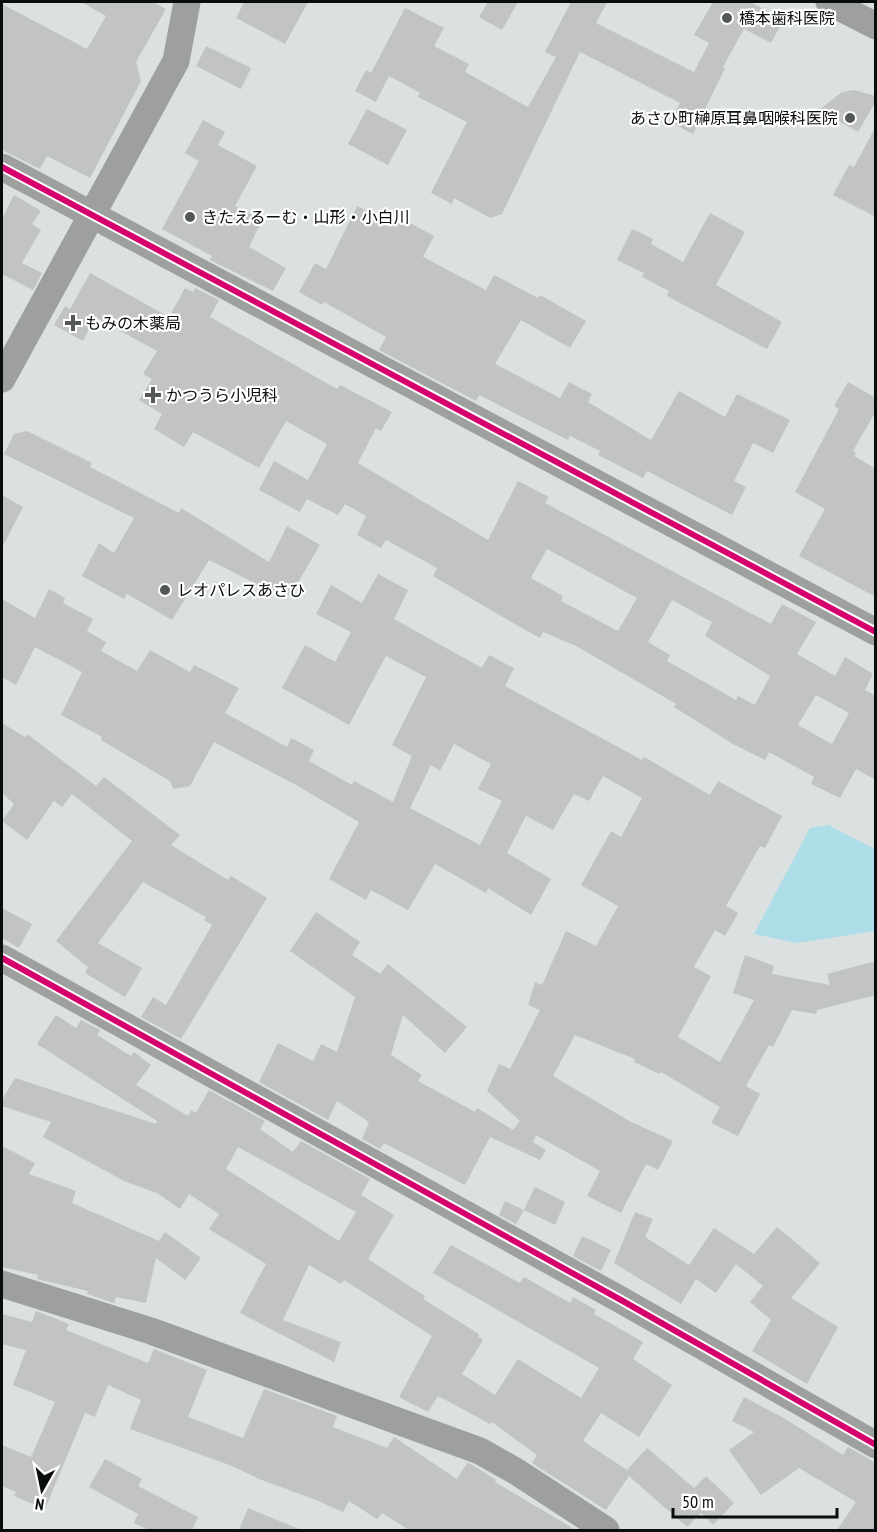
<svg xmlns="http://www.w3.org/2000/svg" width="877" height="1532" viewBox="0 0 877 1532" font-family="'PT Sans Narrow','Noto Sans JP',sans-serif">
  <style>
    .green { fill: #addee8 }
    .building { fill: #c2c3c4; fill-rule: evenodd }
    .lines { fill: none; stroke-linecap: round; stroke-linejoin: round }
    .minor { stroke: #9ea0a0; stroke-width: 27 }
    .cycleway-casing { stroke: #fff; stroke-width: 10 }
    .cycleway { stroke: #d6006c; stroke-width: 6 }
    .poi-dot { fill: #535758; stroke: #fff; stroke-width: 2 }
    .labels { text-anchor: middle; dominant-baseline: central; stroke-width: 4.5; stroke-linejoin: round; paint-order: stroke }
    .poi-label { font-size: 16px; fill: #0a0d0e; stroke: #fff; text-anchor: start }
  </style>
  <rect width="100%" height="100%" fill="#dbe0e1"/>
  <!-- green -->
  <polygon class="green" points="828,825 875,849 875,931 797,943 754,934 810,828"/>
  <!-- building -->
  <g class="building">
    <polygon points="81,2 153,2 166,9 136,62 141,81 90,178 47,156 40,169 2,150 2,4 87,49 106,16"/>
    <polygon points="244,2 308,2 285,44 236,18"/>
    <polygon points="488,2 518,2 502,30 479,17"/>
    <polygon points="571,2 607,2 596,23 694,72 709,43 694,35 713,2 750,2 784,19 771,43 744,29 723,67 725,68 693,134 670,122 680,103 580,52 502,214 490,218 454,198 452,204 431,193 467,122 418,97 420,93 389,76 376,102 355,91 366,70 371,73 405,8 444,28 434,46 469,64 465,72 528,107 556,57 545,52"/>
    <polygon points="206,46 251,68 241,89 196,66"/>
    <polygon points="854,90 876,96 876,101 858,132 819,110 842,92"/>
    <polygon points="367,109 407,130 388,165 348,144"/>
    <polygon points="203,120 225,132 218,145 257,166 235,206 262,220 249,247 286,268 273,291 210,260 212,256 162,229 199,161 185,153"/>
    <polygon points="876,126 876,217 833,195 849,165 854,167"/>
    <polygon points="14,195 41,211 32,224 41,230 22,263 42,273 33,290 2,274 2,219"/>
    <polygon points="357,206 396,226 401,218 434,236 423,257 486,290 494,275 538,298 540,295 586,321 570,348 521,320 495,364 560,398 569,382 592,394 588,402 651,440 679,391 725,417 737,394 790,420 773,453 753,443 734,481 746,487 732,515 647,471 643,478 598,455 600,451 570,436 568,440 479,395 476,401 379,350 386,337 324,302 322,305 299,292 315,263 326,269"/>
    <polygon points="710,213 745,232 716,285 782,322 767,349 667,296 669,291 642,277 644,273 617,260 632,229 653,239 651,244 683,262"/>
    <path d="M 90,273 L 169,317 L 185,288 L 193,292 L 195,288 L 219,300 L 210,317 L 337,389 L 340,385 L 392,412 L 381,431 L 376,428 L 358,463 L 488,540 L 518,481 L 549,497 L 545,503 L 771,624 L 782,604 L 816,622 L 797,654 L 835,676 L 845,657 L 873,674 L 865,690 L 876,696 L 876,780 L 856,769 L 840,798 L 811,784 L 814,777 L 769,752 L 765,760 L 733,744 L 674,707 L 676,704 L 576,646 L 543,632 L 540,638 L 520,627 L 433,576 L 437,568 L 386,540 L 381,548 L 357,535 L 366,516 L 345,504 L 338,515 L 307,499 L 300,512 L 259,490 L 274,461 L 308,480 L 327,444 L 286,421 L 259,468 L 193,432 L 184,447 L 154,429 L 162,414 L 139,400 L 152,379 L 143,374 L 157,351 L 95,317 L 83,341 L 54,325 L 65,306 L 70,309 ZM 547,549 L 637,598 L 618,631 L 561,601 L 563,596 L 531,578 ZM 672,600 L 712,622 L 705,636 L 770,676 L 755,705 L 738,696 L 736,700 L 667,661 L 670,655 L 648,642 ZM 816,695 L 849,713 L 832,744 L 798,725 Z"/>
    <polygon points="848,382 876,398 876,411 853,451 856,453 854,456 876,469 876,597 799,556 825,509 795,492 839,409 834,406"/>
    <polygon points="27,431 92,463 90,467 179,513 181,508 269,562 287,526 320,545 290,596 279,589 276,594 209,560 172,620 127,594 124,599 82,576 99,543 114,553 134,518 4,454 14,434"/>
    <polygon points="2,495 23,507 2,548"/>
    <path d="M 378,574 L 408,590 L 394,619 L 482,668 L 489,655 L 514,668 L 505,686 L 642,760 L 644,757 L 710,795 L 718,781 L 782,816 L 765,848 L 760,846 L 726,906 L 738,913 L 725,936 L 715,930 L 694,967 L 711,976 L 678,1037 L 720,1062 L 754,1000 L 733,993 L 745,955 L 774,966 L 772,974 L 830,985 L 827,974 L 876,961 L 876,995 L 817,1010 L 816,1014 L 792,1010 L 773,1047 L 769,1045 L 746,1086 L 760,1094 L 738,1136 L 711,1123 L 720,1107 L 661,1072 L 659,1074 L 634,1062 L 635,1059 L 575,1035 L 553,1076 L 631,1122 L 673,1141 L 658,1170 L 646,1164 L 621,1213 L 587,1196 L 600,1171 L 536,1135 L 533,1142 L 546,1150 L 540,1160 L 490,1137 L 465,1185 L 384,1143 L 380,1149 L 362,1139 L 369,1122 L 337,1101 L 328,1120 L 259,1082 L 278,1043 L 313,1061 L 321,1044 L 337,1052 L 355,997 L 290,951 L 316,912 L 360,942 L 352,955 L 380,974 L 388,964 L 467,1027 L 445,1053 L 403,1015 L 391,1055 L 422,1075 L 418,1081 L 475,1112 L 477,1108 L 513,1130 L 520,1121 L 487,1091 L 499,1064 L 510,1069 L 540,1010 L 528,1005 L 535,982 L 542,985 L 566,931 L 596,946 L 618,906 L 581,885 L 611,831 L 621,837 L 642,798 L 603,776 L 589,801 L 574,794 L 553,830 L 526,816 L 507,853 L 551,879 L 531,915 L 488,888 L 486,893 L 435,864 L 408,910 L 371,890 L 366,900 L 329,879 L 359,822 L 296,785 L 214,742 L 190,786 L 173,789 L 170,781 L 101,740 L 102,737 L 61,715 L 82,672 L 35,647 L 16,685 L 2,677 L 2,599 L 35,618 L 49,589 L 65,598 L 63,603 L 93,619 L 87,631 L 106,642 L 101,651 L 137,671 L 150,650 L 190,672 L 194,665 L 239,688 L 225,713 L 287,747 L 291,738 L 314,750 L 309,761 L 352,785 L 354,781 L 393,802 L 412,756 L 392,745 L 426,677 L 386,656 L 349,725 L 282,688 L 305,645 L 335,662 L 351,632 L 316,614 L 331,585 L 362,603 ZM 454,744 L 491,764 L 478,789 L 502,801 L 480,845 L 410,808 L 431,765 L 440,771 Z"/>
    <polygon points="2,723 25,737 27,734 96,786 104,777 180,835 171,845 228,880 231,876 267,898 181,1039 141,1017 153,997 166,1005 212,925 204,920 206,917 143,882 98,943 142,968 125,997 85,973 88,967 56,941 132,841 72,794 62,807 54,801 27,840 2,821 14,804 2,793"/>
    <polygon points="2,908 32,924 19,948 2,938"/>
    <path d="M 56,1015 L 76,1028 L 81,1020 L 100,1030 L 97,1035 L 131,1056 L 134,1052 L 151,1065 L 136,1085 L 188,1116 L 191,1110 L 196,1113 L 209,1090 L 265,1121 L 260,1129 L 293,1152 L 301,1141 L 370,1179 L 361,1195 L 394,1215 L 368,1259 L 425,1296 L 423,1299 L 479,1334 L 478,1337 L 483,1340 L 462,1374 L 495,1395 L 518,1359 L 581,1398 L 599,1368 L 433,1273 L 451,1245 L 520,1283 L 524,1277 L 570,1303 L 573,1297 L 596,1310 L 594,1314 L 643,1342 L 633,1359 L 672,1385 L 639,1437 L 601,1413 L 583,1441 L 627,1470 L 647,1448 L 694,1488 L 706,1476 L 734,1503 L 713,1525 L 701,1513 L 687,1527 L 629,1476 L 606,1510 L 532,1463 L 537,1455 L 492,1422 L 490,1424 L 438,1396 L 428,1412 L 399,1397 L 432,1336 L 344,1280 L 341,1284 L 309,1265 L 283,1320 L 341,1342 L 334,1362 L 240,1313 L 266,1264 L 209,1229 L 219,1214 L 189,1194 L 180,1209 L 157,1193 L 124,1181 L 43,1137 L 51,1122 L 2,1106 L 2,1100 L 15,1078 L 156,1124 L 157,1121 L 37,1044 ZM 238,1147 L 356,1212 L 339,1241 L 226,1169 Z"/>
    <polygon points="2,1146 35,1163 29,1174 76,1191 72,1203 159,1241 165,1232 201,1258 185,1280 156,1258 146,1303 116,1297 114,1303 87,1294 88,1291 37,1279 38,1275 2,1267"/>
    <polygon points="535,1187 565,1202 555,1225 524,1210"/>
    <polygon points="505,1201 524,1210 516,1224 499,1215"/>
    <polygon points="635,1212 653,1219 645,1237 689,1265 714,1228 754,1254 777,1227 820,1263 791,1298 838,1327 807,1384 752,1351 771,1320 750,1302 763,1286 736,1264 716,1293 696,1279 681,1304 614,1263"/>
    <polygon points="582,1236 611,1250 601,1271 573,1256"/>
    <polygon points="36,1311 69,1324 66,1330 148,1363 154,1349 207,1370 188,1417 243,1438 264,1389 337,1416 333,1427 387,1448 394,1437 457,1479 467,1463 471,1464 496,1480 495,1482 576,1530 409,1530 382,1513 377,1519 349,1501 343,1512 316,1500 259,1479 232,1466 130,1429 141,1400 108,1385 95,1417 85,1413 45,1509 14,1496 16,1492 2,1486 2,1445 31,1457 55,1402 13,1385 26,1350 2,1344 2,1314 32,1322"/>
    <polygon points="744,1397 782,1417 843,1455 848,1447 876,1463 876,1530 837,1530 856,1502 799,1468 761,1495 729,1450 754,1432 732,1421"/>
    <polygon points="105,1459 142,1479 138,1486 198,1517 192,1530 149,1530 134,1523 138,1514 89,1487"/>
    <polygon points="248,1508 301,1530 239,1530"/>
  </g>
  <g class="lines">
    <!-- minor -->
    <g class="minor">
      <polyline points="829,2 876,26"/>
      <polyline points="2,167 876,632"/>
      <polyline points="2,379 176,61 187,2"/>
      <polyline points="2,958 621,1300 876,1445"/>
      <polyline points="2,1284 151,1331 480,1451 517,1472 606,1530"/>
    </g>
    <!-- cycleway casing -->
    <g class="cycleway-casing">
      <g id="cycleway">
        <polyline points="2,167 876,632"/>
        <polyline points="2,958 621,1300 876,1445"/>
      </g>
    </g>
    <!-- cycleway -->
    <use href="#cycleway" class="cycleway"/>
  </g>
  <!-- markers -->
  <g class="poi-dot">
    <circle cx="727" cy="18" r="6"/>
    <circle cx="850" cy="118" r="6"/>
    <circle cx="190" cy="217" r="6"/>
    <path d="M70 314h6v6h6v6h-6v6h-6v-6h-6v-6h6z"/>
    <path d="M150 386h6v6h6v6h-6v6h-6v-6h-6v-6h6z"/>
    <circle cx="165" cy="590" r="6"/>
  </g>
  <g class="labels">
    <!-- poi labels -->
    <g class="poi-label">
      <text x="739" y="18">橋本歯科医院</text>
      <text x="838" y="118" text-anchor="end">あさひ町榊原耳鼻咽喉科医院</text>
      <text x="202" y="217">きたえるーむ・山形・小白川</text>
      <text x="85" y="323">もみの木薬局</text>
      <text x="166" y="395">かつうら小児科</text>
      <text x="177" y="590">レオパレスあさひ</text>
    </g>
  </g>
  <!-- border -->
  <rect width="877" height="1532" fill="none" stroke="#0a0d0e" stroke-width="6"/>
  <!-- north arrow -->
  <g transform="translate(42 1490) rotate(189)" stroke="#ffffff" stroke-width="4.5" paint-order="stroke">
  <path d="M0-4.5L10 22L0 15L-10 22Z" fill="#0a0d0e"/>
  <text y="-9" font-size="16" font-weight="bold" text-anchor="middle" fill="#0a0d0e">N</text>
  </g>
  <!-- scale -->
  <path d="M673 1508v9h164v-9" fill="none" stroke="#0a0d0e" stroke-width="3"/>
  <text x="682" y="1508" font-size="18" fill="#0a0d0e" stroke="#ffffff" stroke-width="4.5" paint-order="stroke">50 m</text>
</svg>
